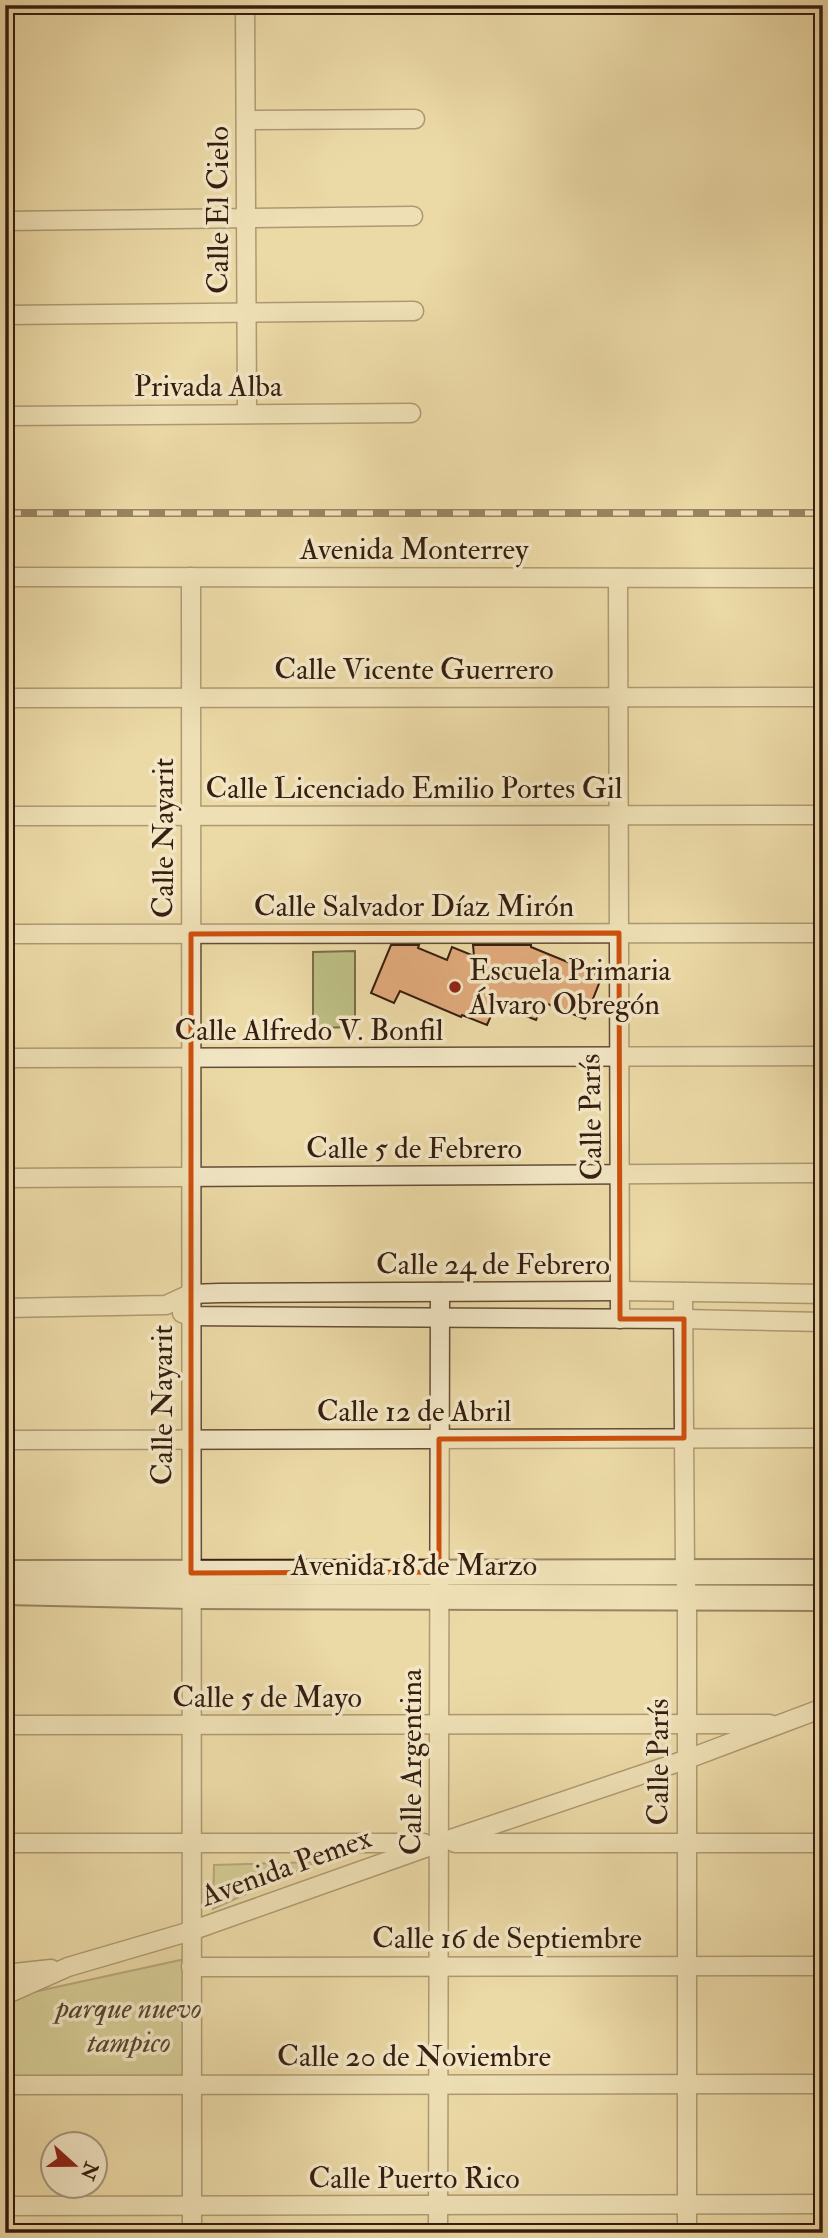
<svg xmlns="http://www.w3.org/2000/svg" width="828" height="2238" viewBox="0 0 828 2238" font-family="'IM FELL Double Pica',serif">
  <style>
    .green { fill: #bcbe83; stroke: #7a6e4a; stroke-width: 2 }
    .building { fill: #e1aa7b; stroke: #371e10; stroke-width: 2 }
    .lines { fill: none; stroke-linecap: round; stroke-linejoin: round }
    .street-casing { stroke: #644d36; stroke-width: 21 }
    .secondary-casing { stroke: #371e10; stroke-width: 28 }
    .street { stroke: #f2e6c5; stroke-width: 18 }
    .secondary { stroke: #f2e6c5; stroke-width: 24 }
    .rail-casing { stroke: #371e10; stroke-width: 8 }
    .rail { stroke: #f2e6c5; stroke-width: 5; stroke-dasharray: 16; stroke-linecap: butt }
    .marked { fill: none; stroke: #cd500d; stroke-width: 5; stroke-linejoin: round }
    .poi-dot { fill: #8f2418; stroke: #f2e6c5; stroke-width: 2.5 }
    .labels { text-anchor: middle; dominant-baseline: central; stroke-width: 7; stroke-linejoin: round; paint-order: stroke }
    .street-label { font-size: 30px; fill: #371e10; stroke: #f2e6c5 }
    .poi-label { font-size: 30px; fill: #371e10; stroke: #f2e6c5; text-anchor: start }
    .park-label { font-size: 30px; font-style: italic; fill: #58462d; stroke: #f2e6c5 }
  </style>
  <rect width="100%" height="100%" fill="#ebd9a6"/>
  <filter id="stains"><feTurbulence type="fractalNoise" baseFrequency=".00286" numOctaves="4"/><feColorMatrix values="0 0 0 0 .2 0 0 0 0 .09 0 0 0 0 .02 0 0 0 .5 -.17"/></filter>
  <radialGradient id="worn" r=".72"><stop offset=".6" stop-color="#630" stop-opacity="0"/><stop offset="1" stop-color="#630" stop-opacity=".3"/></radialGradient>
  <!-- green -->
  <g class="green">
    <polygon points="355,951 355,1027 313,1028 313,952"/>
    <polygon points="317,1862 213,1909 214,1865"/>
    <polygon points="185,1959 186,2078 5,2080 5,2000 15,1996"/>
  </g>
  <!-- building -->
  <polygon class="building" points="391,945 419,945 418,948 447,960 452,947 474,956 473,945 531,945 531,947 602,976 585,1019 543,1002 536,1020 496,1004 487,1025 462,1015 461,1017 400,991 394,1003 371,993"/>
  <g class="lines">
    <!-- street casing -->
    <g class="street-casing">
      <g id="street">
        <polyline points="245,5 247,414"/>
        <polyline points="246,120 415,119"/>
        <polyline points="5,221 413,216"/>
        <polyline points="5,315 414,311"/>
        <polyline points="5,416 411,413"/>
        <polyline points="5,577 823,578"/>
        <polyline points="191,577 192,2233"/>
        <polyline points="618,578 620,1319"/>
        <polyline points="5,698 823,697"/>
        <polyline points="5,816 823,815"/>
        <polyline points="5,934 823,933"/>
        <polyline points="5,1058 823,1056"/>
        <polyline points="5,1178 823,1173"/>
        <polyline points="683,1292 685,1572 687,1597 687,2233"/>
        <polyline points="5,1308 166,1305 190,1294 219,1293 621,1291 823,1294"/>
        <polyline points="182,1313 190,1316 684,1319 823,1322"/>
        <polyline points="5,1440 823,1438"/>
        <polyline points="5,1725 770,1724"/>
        <polyline points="5,1843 424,1843"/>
        <polyline points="455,1843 823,1843"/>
        <polyline points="191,1967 823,1966"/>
        <polyline points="5,1974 51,1969"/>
        <polyline points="5,1995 68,1967 191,1931 439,1843 685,1760 823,1708"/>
        <polyline points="5,2085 823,2084"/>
        <polyline points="5,2206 823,2204"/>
        <polyline points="438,2233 440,1292"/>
      </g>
    </g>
    <!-- secondary casing -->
    <g class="secondary-casing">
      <g id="secondary">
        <polyline points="5,1573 823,1572"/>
        <polyline points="5,1592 192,1596 823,1598"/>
      </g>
    </g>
    <!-- street -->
    <use href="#street" class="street"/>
    <!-- secondary -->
    <use href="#secondary" class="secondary"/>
    <!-- rail casing -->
    <g class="rail-casing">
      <polyline id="rail" points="5,513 823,513"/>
    </g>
    <!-- rail -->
    <use href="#rail" class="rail"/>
  </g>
  <!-- marked area -->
  <path d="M0 0H828V2238H0ZM 619,933 L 620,1319 L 684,1319 L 684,1438 L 439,1439 L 439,1572 L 191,1573 L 191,934 Z" fill="#ebd9a6" fill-opacity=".55" fill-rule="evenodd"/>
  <path class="marked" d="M 619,933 L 620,1319 L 684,1319 L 684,1438 L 439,1439 L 439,1572 L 191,1573 L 191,934 Z"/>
  <!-- markers -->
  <circle class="poi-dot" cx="455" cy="987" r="7"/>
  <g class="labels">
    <!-- street labels -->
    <g class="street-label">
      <text transform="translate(218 210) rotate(-90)">Calle El Cielo</text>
      <text x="208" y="386">Privada Alba</text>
      <text x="414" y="549">Avenida Monterrey</text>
      <text x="414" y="669">Calle Vicente Guerrero</text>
      <text x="414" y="788">Calle Licenciado Emilio Portes Gil</text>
      <text transform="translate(163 838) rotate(-90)">Calle Nayarit</text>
      <text x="414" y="906">Calle Salvador Díaz Mirón</text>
      <text x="309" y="1030">Calle Alfredo V. Bonfil</text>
      <text transform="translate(591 1117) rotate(-91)">Calle París</text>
      <text x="414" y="1148">Calle 5 de Febrero</text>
      <text x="493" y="1264">Calle 24 de Febrero</text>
      <text transform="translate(162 1405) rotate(-90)">Calle Nayarit</text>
      <text x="414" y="1411">Calle 12 de Abril</text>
      <text x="414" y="1565">Avenida 18 de Marzo</text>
      <text x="267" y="1697">Calle 5 de Mayo</text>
      <text transform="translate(411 1762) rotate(-90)">Calle Argentina</text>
      <text transform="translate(658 1762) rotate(-90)">Calle París</text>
      <text transform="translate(286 1867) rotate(-20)">Avenida Pemex</text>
      <text x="507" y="1938">Calle 16 de Septiembre</text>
      <text x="414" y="2056">Calle 20 de Noviembre</text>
      <text x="414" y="2178">Calle Puerto Rico</text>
    </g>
    <!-- poi labels -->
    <g class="poi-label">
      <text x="469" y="970">Escuela Primaria<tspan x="469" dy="34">Álvaro Obregón</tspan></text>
    </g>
    <!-- park labels -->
    <g class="park-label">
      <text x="129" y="2008">parque nuevo<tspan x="129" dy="34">tampico</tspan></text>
    </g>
  </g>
  <!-- margin -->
  <rect width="828" height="2238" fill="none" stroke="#ebd9a6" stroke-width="28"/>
  <rect x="7" y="7" width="814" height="2224" fill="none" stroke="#371e10" stroke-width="3.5"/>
  <rect x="14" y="14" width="800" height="2210" fill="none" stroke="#371e10" stroke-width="2"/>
  <!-- north arrow -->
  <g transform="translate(74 2165) rotate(111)"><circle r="33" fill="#f2e6c5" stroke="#a7967d" stroke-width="2"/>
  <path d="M0-5L12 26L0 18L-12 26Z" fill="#8f2418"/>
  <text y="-10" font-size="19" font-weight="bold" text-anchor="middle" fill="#371e10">N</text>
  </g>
  <rect width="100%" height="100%" filter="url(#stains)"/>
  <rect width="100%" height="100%" fill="url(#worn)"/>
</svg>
